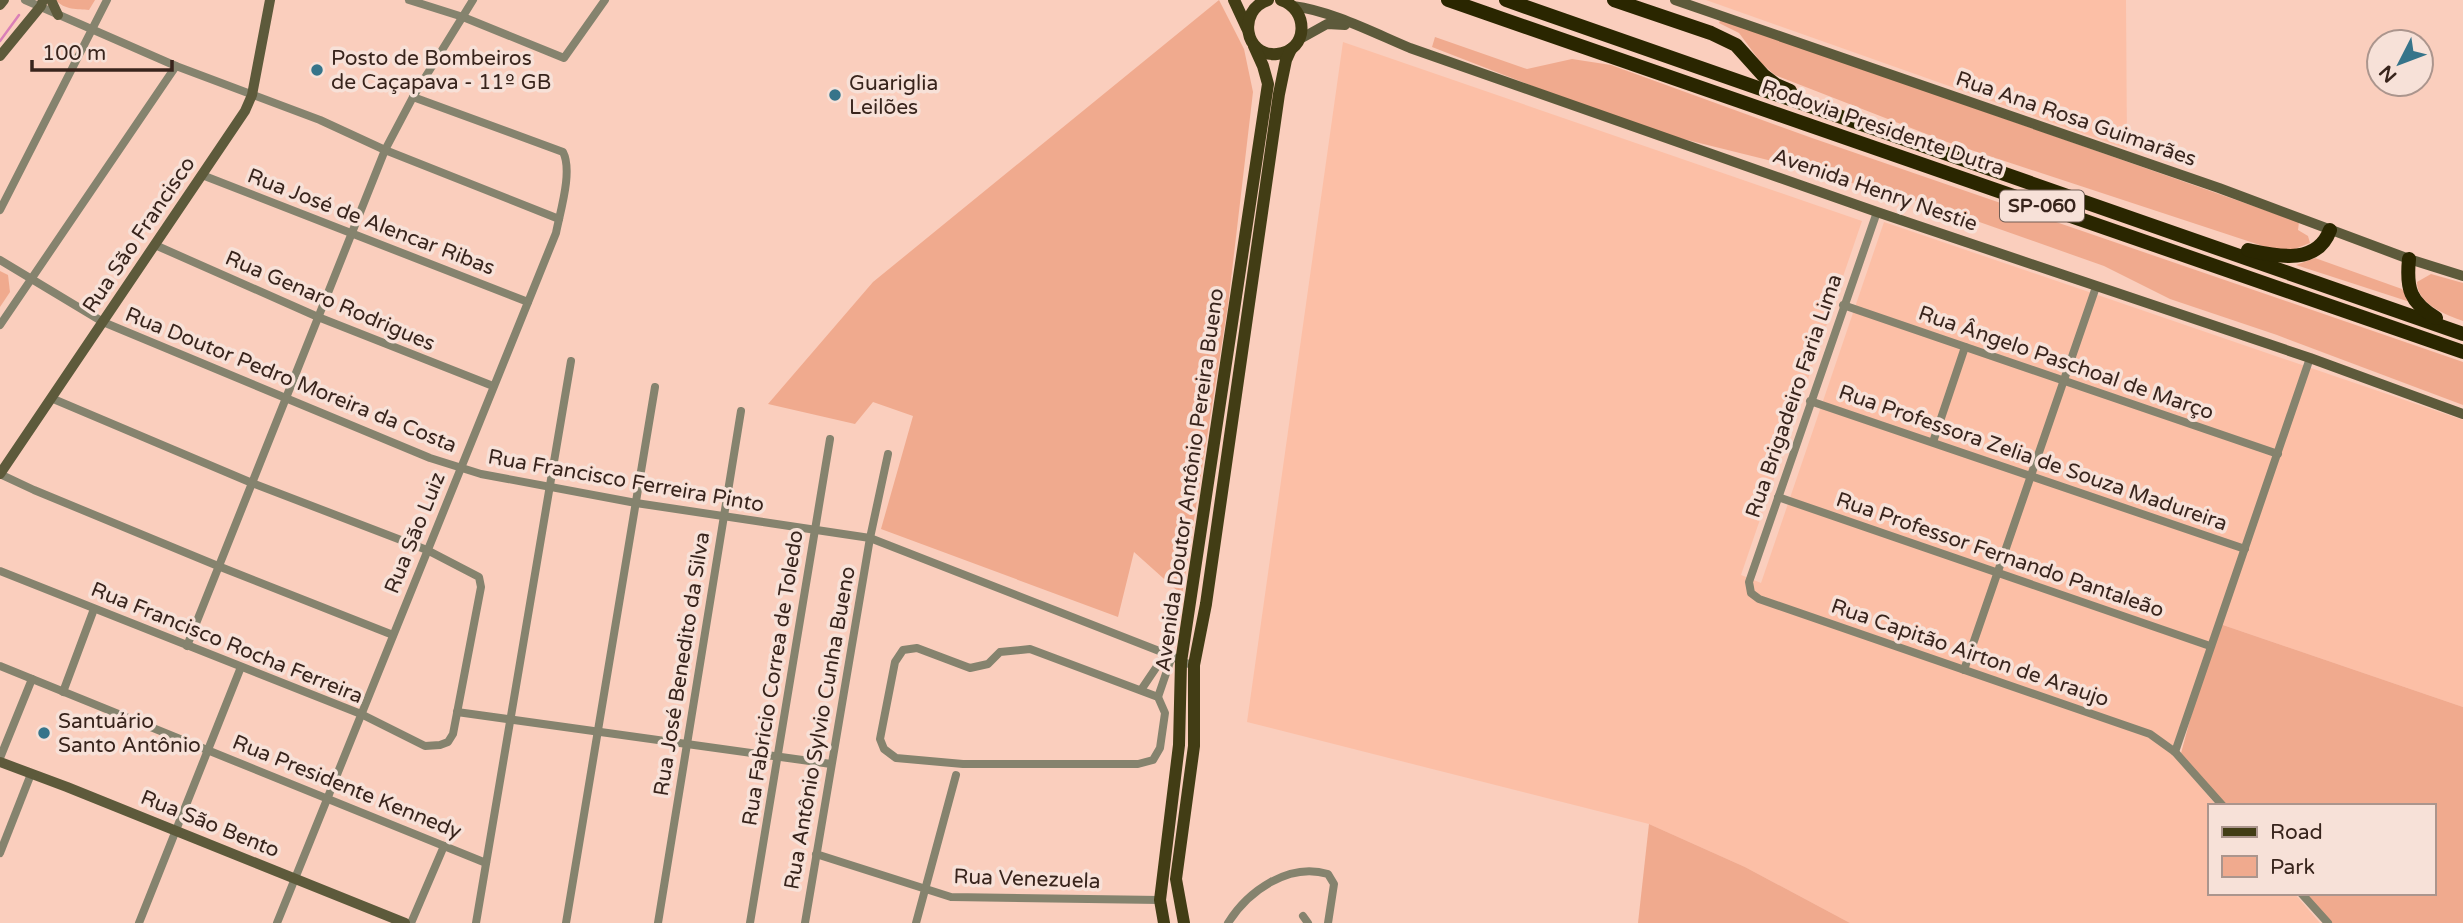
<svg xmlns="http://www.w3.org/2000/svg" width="2463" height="923" viewBox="0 0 2463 923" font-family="'Varela Round',sans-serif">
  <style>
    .built { fill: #fcbfa6 }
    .green { fill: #f0aa8e }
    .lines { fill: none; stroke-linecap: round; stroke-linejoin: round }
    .stream { stroke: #da7fb7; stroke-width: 2.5 }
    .street { stroke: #85836e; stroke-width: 8 }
    .secondary { stroke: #5d5a3b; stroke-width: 10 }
    .primary { stroke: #423d15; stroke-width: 12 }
    .highway { stroke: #2a2600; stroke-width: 14 }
    .poi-dot { fill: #36748a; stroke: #f7e1d8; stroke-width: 2.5 }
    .labels { text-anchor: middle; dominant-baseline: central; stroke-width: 7; stroke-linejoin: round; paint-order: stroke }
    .shield { fill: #f7e1d8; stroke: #715d54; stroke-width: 2 }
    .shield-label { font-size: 19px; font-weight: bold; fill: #38241c }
    .poi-label { font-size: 21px; fill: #38241c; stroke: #f7e1d8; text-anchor: start }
    .street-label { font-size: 21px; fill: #38241c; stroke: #f7e1d8 }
  </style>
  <rect width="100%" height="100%" fill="#facebd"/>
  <!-- built -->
  <g class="built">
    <polygon points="1706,0 2126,0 2127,149"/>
    <polygon points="1343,42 1862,221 1741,575 1761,583 1884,222 2463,420 2463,707 2220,624 2174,756 2217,806 2209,806 2209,893 2294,893 2320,923 1850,923 1745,867 1649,824 1247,722"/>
  </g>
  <!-- green -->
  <g class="green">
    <path d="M 56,0 L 95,0 L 89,10 C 78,9 64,10 56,0 Z"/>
    <polygon points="1219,0 1244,49 1253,92 1228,305 1182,595 1134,552 1118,617 881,529 913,416 873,402 855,424 768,404 873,282"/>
    <polygon points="1721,19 2299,222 2298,230 2308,236 2310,243 2292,250 2272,249 1947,142 1775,75 1762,64 1739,33 1719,23"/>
    <polygon points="1435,37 1527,69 1572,59 1611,65 1812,138 2463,362 2463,405 2277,335 2170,299 2104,266 1934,206 1780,163 1643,129 1432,47"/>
    <polygon points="2315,258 2402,289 2410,302 2296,265"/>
    <polygon points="0,271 8,275 10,292 0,307"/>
    <path d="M 2431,274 L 2463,283 L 2463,321 C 2446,315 2417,304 2417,282 Z"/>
    <polygon points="2220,624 2463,707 2463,923 2324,923 2298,893 2433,893 2433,806 2222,806 2180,757 2210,646"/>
    <polygon points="1649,824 1745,867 1850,923 1638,923"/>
  </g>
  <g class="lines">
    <!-- stream -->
    <polyline class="stream" points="0,41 19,15"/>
    <!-- street -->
    <g class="street">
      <polyline points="25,0 176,66 320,120 385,150 559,219"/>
      <polyline points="409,0 463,17 564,58 605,0"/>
      <polyline points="202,175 528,302"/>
      <polyline points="0,210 107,0"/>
      <polyline points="1877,212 1749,582 1751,593 1759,599 2150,734 2175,752 2223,806"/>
      <polyline points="155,245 318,317 493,386"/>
      <polyline points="0,260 103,322 430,458 481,474 636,503 870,538 1172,656 1181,662 1194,665"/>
      <polyline points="1843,305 2278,454"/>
      <polyline points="0,325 176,66"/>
      <polyline points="1810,401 2245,549"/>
      <polyline points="1933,442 1965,347"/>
      <polyline points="0,474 34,490 218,566 393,635"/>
      <polyline points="1778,497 2210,646"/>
      <polyline points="0,571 361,714 425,746 440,745 448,742 453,734 481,587 479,577 427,550 252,483 51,398"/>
      <polyline points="187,646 385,150 413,97 473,0"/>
      <polygon points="917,648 970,668 988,664 1000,652 1030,649 1158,697 1165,713 1160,748 1153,760 1138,764 963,764 896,758 884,749 880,739 895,662 903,650"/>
      <polyline points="0,666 486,863"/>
      <polyline points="1964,670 2096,287"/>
      <polyline points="1141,690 1166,653"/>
      <polyline points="63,692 94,609"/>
      <polyline points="1158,697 1172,656"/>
      <polyline points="457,712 831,764"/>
      <polyline points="2175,752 2310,358"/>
      <polyline points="0,758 32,679"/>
      <polyline points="0,853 31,774"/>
      <polyline points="816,854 951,897 1160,900"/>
      <polyline points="2301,893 2328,923"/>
      <polyline points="1303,916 1308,923"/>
      <polyline points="139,923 241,667"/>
      <path d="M 277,923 L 556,233 C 560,212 573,171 563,152 L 413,97"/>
      <polyline points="411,923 444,846"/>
      <polyline points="476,923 571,361"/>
      <polyline points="566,923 655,387"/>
      <polyline points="658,923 741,411"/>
      <polyline points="750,923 830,439"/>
      <polyline points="805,923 870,538 888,454"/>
      <polyline points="916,923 956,775"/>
      <path d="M 1228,923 C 1248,891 1289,862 1328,874 L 1334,884 L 1328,923"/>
    </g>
    <!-- secondary -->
    <g class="secondary">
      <polyline points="51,0 58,15"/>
      <polyline points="1675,0 2219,188 2409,259 2463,276"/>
      <polyline points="0,5 4,0"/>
      <path d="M 1293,6 C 1332,11 1374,33 1410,48 L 1877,212 L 2310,358 L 2463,414"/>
      <polyline points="1300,39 1327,24 1345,25"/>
      <polyline points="0,56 41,6 43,0"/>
      <polyline points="0,474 245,111 252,95 270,0"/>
      <polyline points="0,762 67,787 405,923"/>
    </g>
    <!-- primary -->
    <g class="primary">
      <polyline points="1234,0 1247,28"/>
      <path d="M 1268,0 C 1237,10 1244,57 1277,54 C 1309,51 1309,9 1281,0"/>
      <polyline points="1164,923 1160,900 1179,745 1181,662 1268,84 1263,66 1254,46"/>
      <polyline points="1184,923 1176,879 1194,746 1194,665 1206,604 1279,94 1286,60 1291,49"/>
    </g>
    <!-- highway -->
    <g class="highway">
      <polyline points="1448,0 2463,352"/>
      <polyline points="1506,0 2463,334"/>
      <polyline points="1614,0 1711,33 1736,45 1763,75 1776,85 1790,91"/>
      <path d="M 2248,250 C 2277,256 2317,266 2330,230"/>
      <path d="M 2409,259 C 2406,289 2410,302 2436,318"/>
    </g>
  </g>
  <!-- markers -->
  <g class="poi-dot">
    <circle cx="317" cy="70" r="7"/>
    <circle cx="835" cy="95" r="7"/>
    <circle cx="44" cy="733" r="7"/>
  </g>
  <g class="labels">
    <!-- shield labels -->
    <rect class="shield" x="2000" y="190.5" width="84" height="31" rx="5"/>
    <g class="shield-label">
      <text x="2042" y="206">SP-060</text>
    </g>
    <!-- poi labels -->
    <g class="poi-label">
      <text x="331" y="58">Posto de Bombeiros<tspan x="331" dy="24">de Caçapava - 11º GB</tspan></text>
      <text x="849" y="83">Guariglia<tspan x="849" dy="24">Leilões</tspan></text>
      <text x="58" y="721">Santuário<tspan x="58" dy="24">Santo Antônio</tspan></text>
    </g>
    <!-- street labels -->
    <g class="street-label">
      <text transform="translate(2076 119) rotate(19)">Rua Ana Rosa Guimarães</text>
      <text transform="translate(1883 128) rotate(19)">Rodovia Presidente Dutra</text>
      <text transform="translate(1875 190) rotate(19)">Avenida Henry Nestie</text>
      <text transform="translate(371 222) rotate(21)">Rua José de Alencar Ribas</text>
      <text transform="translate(139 235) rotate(-56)">Rua São Francisco</text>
      <text transform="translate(330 301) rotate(23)">Rua Genaro Rodrigues</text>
      <text transform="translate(2066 363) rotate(19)">Rua Ângelo Paschoal de Março</text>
      <text transform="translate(291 380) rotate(22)">Rua Doutor Pedro Moreira da Costa</text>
      <text transform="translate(1794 396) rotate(-71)">Rua Brigadeiro Faria Lima</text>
      <text transform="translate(2033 458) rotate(19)">Rua Professora Zelia de Souza Madureira</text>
      <text transform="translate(1190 480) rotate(-82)">Avenida Doutor Antônio Pereira Bueno</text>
      <text transform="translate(626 481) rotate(10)">Rua Francisco Ferreira Pinto</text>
      <text transform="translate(415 533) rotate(-68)">Rua São Luiz</text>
      <text transform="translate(2000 555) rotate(19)">Rua Professor Fernando Pantaleão</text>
      <text transform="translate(227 643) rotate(22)">Rua Francisco Rocha Ferreira</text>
      <text transform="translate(1970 653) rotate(19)">Rua Capitão Airton de Araujo</text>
      <text transform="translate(682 664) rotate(-81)">Rua José Benedito da Silva</text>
      <text transform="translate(773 678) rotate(-81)">Rua Fabricio Correa de Toledo</text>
      <text transform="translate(820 728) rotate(-80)">Rua Antônio Sylvio Cunha Bueno</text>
      <text transform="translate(347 787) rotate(22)">Rua Presidente Kennedy</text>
      <text transform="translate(210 824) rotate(22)">Rua São Bento</text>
      <text transform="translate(1027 879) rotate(2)">Rua Venezuela</text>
    </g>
  </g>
  <!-- legend -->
  <rect x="2208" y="804" width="228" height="91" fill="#f7e1d8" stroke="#ab958d" stroke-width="2"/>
  <rect x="2222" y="827" width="35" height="10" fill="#423d15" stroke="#ab958d" stroke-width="2"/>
  <text x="2270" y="839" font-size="21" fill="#38241c">Road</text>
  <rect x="2222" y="856" width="35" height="21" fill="#f0aa8e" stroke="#ab958d" stroke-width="2"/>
  <text x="2270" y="874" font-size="21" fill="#38241c">Park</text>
  <!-- north arrow -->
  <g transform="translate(2400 63) rotate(228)"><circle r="33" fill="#f7e1d8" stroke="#ab958d" stroke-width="2"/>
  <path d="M0-5L12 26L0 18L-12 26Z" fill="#36748a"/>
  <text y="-10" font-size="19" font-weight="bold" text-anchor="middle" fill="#38241c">N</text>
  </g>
  <!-- scale -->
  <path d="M32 60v10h140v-10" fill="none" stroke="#38241c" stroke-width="3.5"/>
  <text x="42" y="60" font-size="21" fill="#38241c" stroke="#f7e1d8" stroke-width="5" paint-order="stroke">100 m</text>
</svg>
